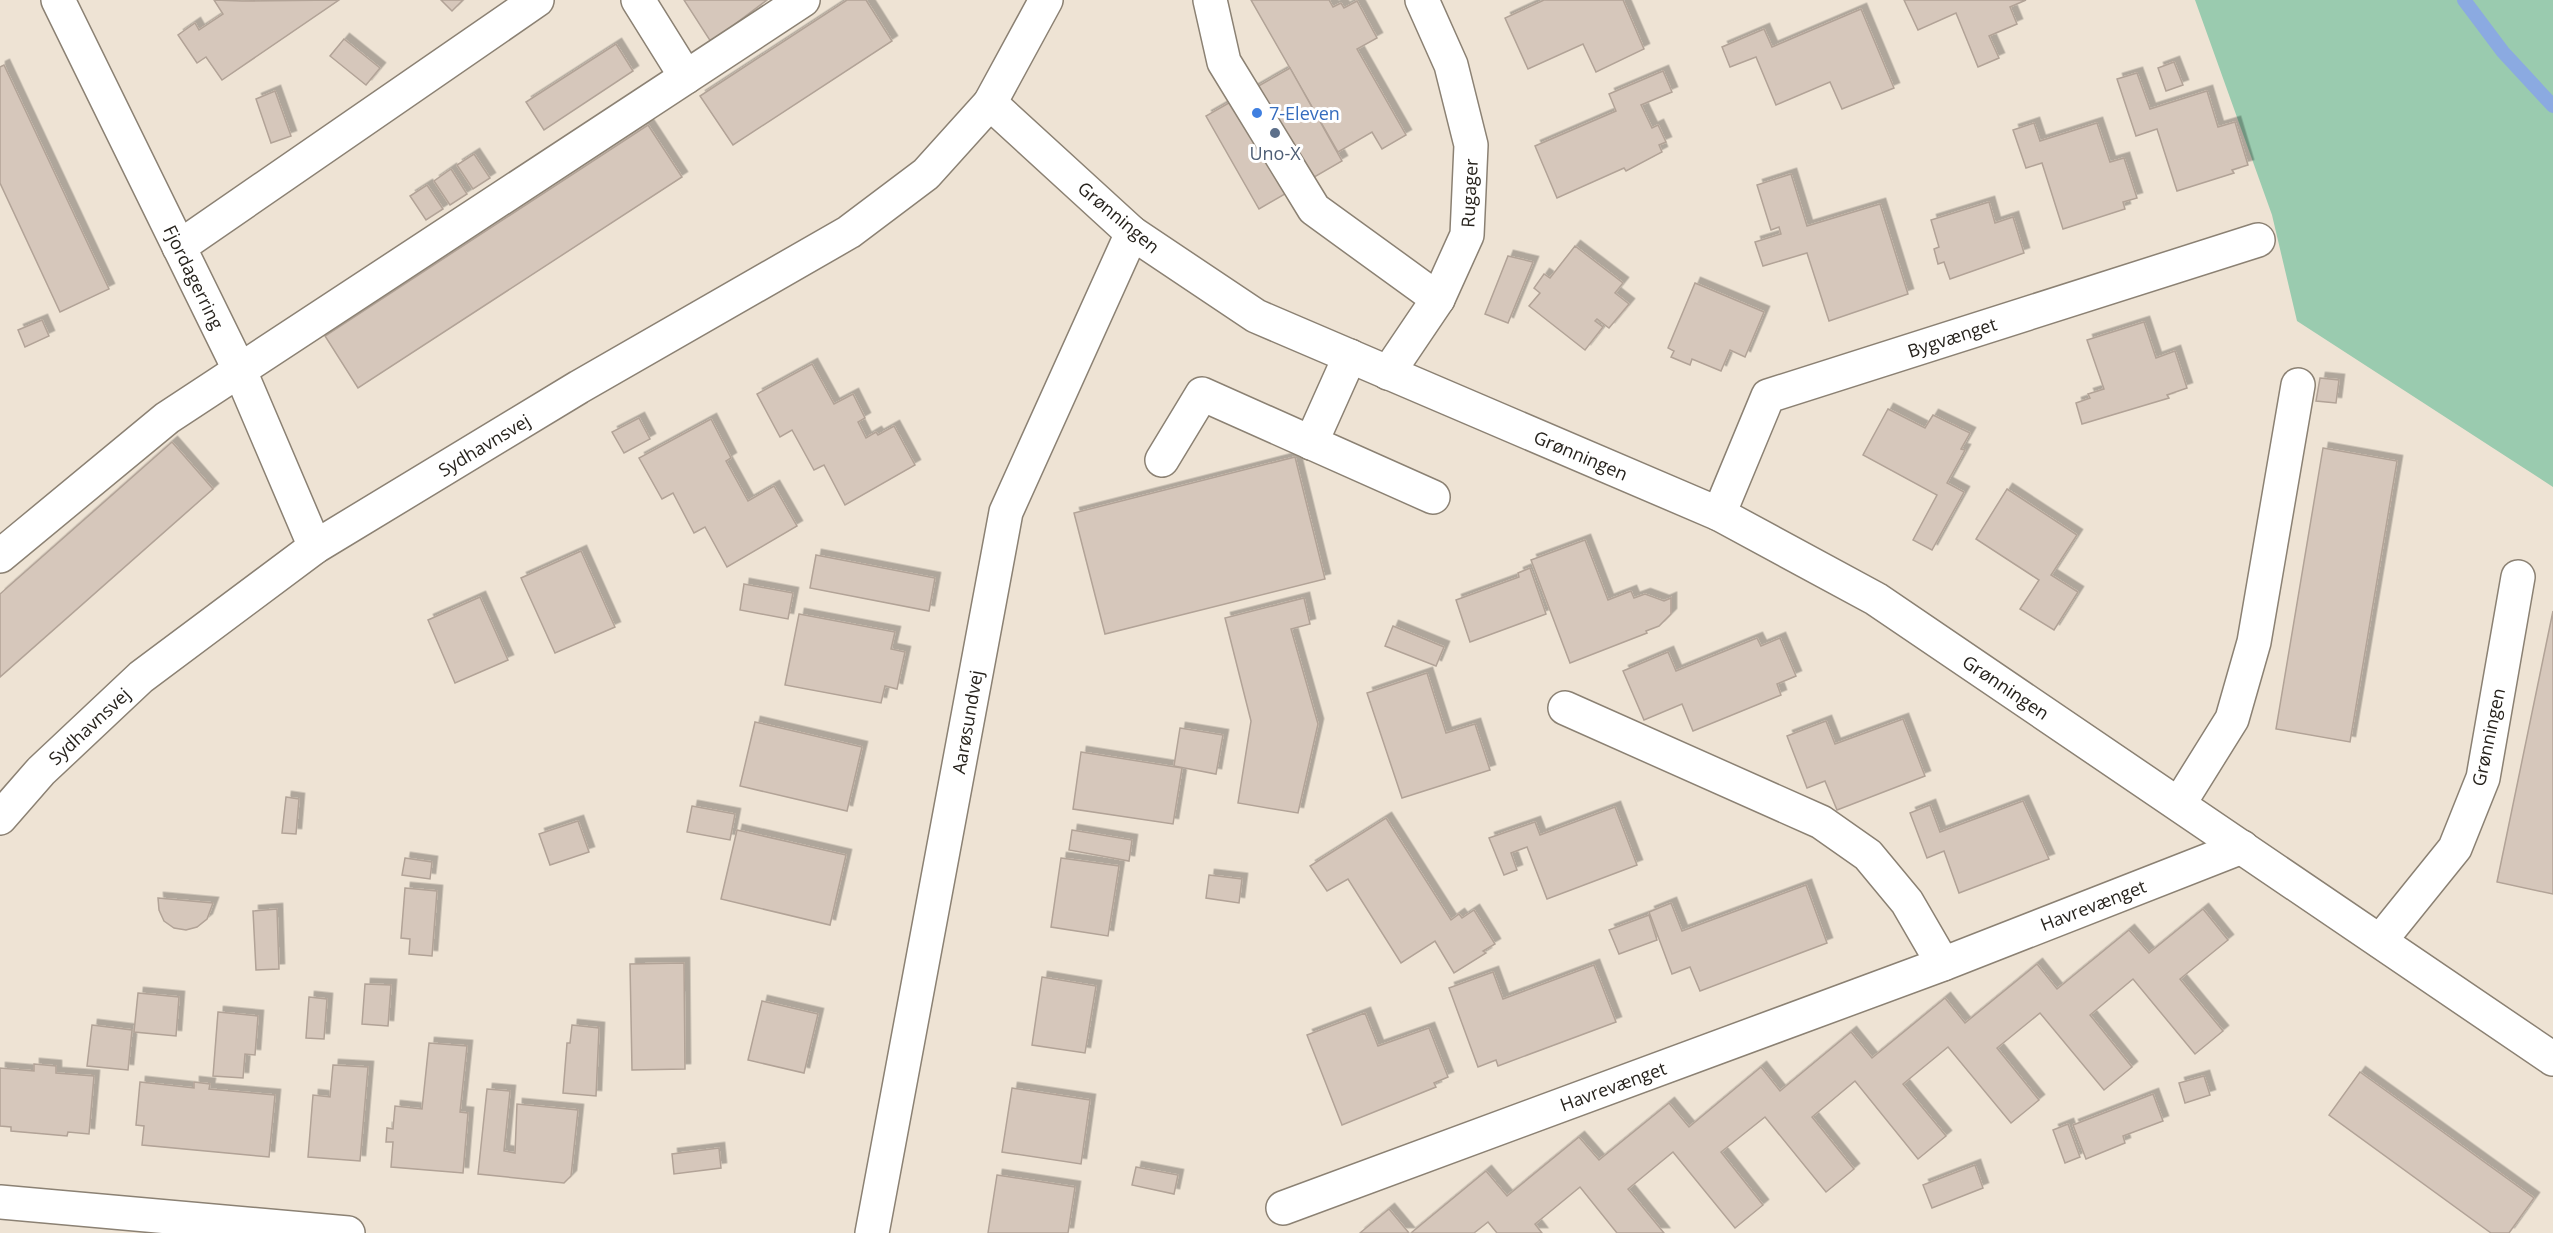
<svg xmlns="http://www.w3.org/2000/svg" width="2553" height="1233" viewBox="0 0 2553 1233" font-family="'Open Sans',sans-serif">
  <style>
    .green { fill: #9acbaf }
    .lines { fill: none; stroke-linecap: round; stroke-linejoin: round }
    .stream { stroke: #8baae1; stroke-width: 14 }
    .building { fill: #d6c7bb; stroke: #b2a397; stroke-width: 1.5; filter: url(#shadow) }
    .minor-casing { stroke: #8b8173; stroke-width: 36 }
    .minor { stroke: #fff; stroke-width: 33 }
    .shop-dot { fill: #3f7fe0; stroke: #fff; stroke-width: 2 }
    .service-dot { fill: #5c6f8a; stroke: #fff; stroke-width: 2 }
    .labels { text-anchor: middle; dominant-baseline: central; stroke-width: 6; stroke-linejoin: round; paint-order: stroke }
    .shop-label { font-size: 18px; fill: #366cbe; stroke: #fff; text-anchor: start }
    .service-label { font-size: 18px; fill: #4e5e75; stroke: #fff }
    .street-label { font-size: 18px; fill: #27231d; stroke: #fff }
  </style>
  <defs>
    <filter id="shadow"><feDropShadow dx="5.5" dy="-5.5" stdDeviation="0" flood-color="#0004"/></filter>
  </defs>
  <rect width="100%" height="100%" fill="#eee3d4"/>
  <!-- green -->
  <polygon class="green" points="2195,0 2553,0 2553,487 2297,321 2272,215"/>
  <g class="lines">
    <!-- stream -->
    <polyline class="stream" points="2464,0 2503,52 2553,106"/>
  </g>
  <!-- building -->
  <g class="building">
    <polygon points="214,0 242,1 339,0 222,80 206,57 197,63 178,35 195,23 199,30 223,14"/>
    <polygon points="441,0 463,0 452,11"/>
    <polygon points="684,0 767,0 711,42"/>
    <polygon points="847,0 866,0 892,41 733,145 700,96"/>
    <polygon points="1251,0 1329,0 1333,7 1341,3 1344,8 1357,1 1377,38 1357,49 1406,135 1382,149 1372,132 1338,152"/>
    <polygon points="1544,0 1623,0 1644,49 1596,72 1583,44 1528,69 1505,18"/>
    <polygon points="1904,0 2026,0 2010,7 2017,24 1989,36 1999,58 1978,67 1956,13 1918,30"/>
    <polygon points="1861,9 1894,88 1842,109 1830,82 1776,105 1756,57 1730,67 1722,47 1764,29 1772,47"/>
    <polygon points="344,39 380,68 366,85 330,56"/>
    <polygon points="616,44 633,71 544,130 526,102"/>
    <polygon points="2174,62 2183,85 2166,91 2158,68"/>
    <polygon points="4,65 109,289 60,312 0,183 0,67"/>
    <polygon points="1290,68 1342,161 1259,209 1206,116"/>
    <polygon points="1663,71 1672,92 1641,105 1652,128 1658,125 1666,142 1659,145 1662,152 1626,171 1624,168 1557,198 1535,146 1616,111 1609,94"/>
    <polygon points="2137,73 2150,109 2207,91 2218,127 2235,122 2248,165 2232,170 2234,173 2177,191 2157,129 2136,136 2117,79"/>
    <polygon points="275,91 291,136 271,143 256,99"/>
    <polygon points="2034,123 2040,141 2097,123 2110,162 2124,158 2137,198 2123,202 2125,209 2063,229 2042,163 2026,168 2013,130"/>
    <polygon points="648,125 682,177 358,388 325,336"/>
    <polygon points="474,154 490,178 473,189 457,165"/>
    <polygon points="451,169 467,194 450,205 434,181"/>
    <polygon points="1791,174 1807,226 1880,204 1908,294 1829,321 1807,253 1763,266 1755,242 1781,234 1779,227 1771,230 1757,185"/>
    <polygon points="427,185 443,209 426,220 410,196"/>
    <polygon points="1989,202 1995,223 2013,217 2024,253 1950,279 1944,262 1938,264 1934,249 1939,247 1931,220"/>
    <polygon points="1575,246 1623,283 1615,293 1629,304 1609,328 1597,319 1595,321 1603,327 1585,350 1529,306 1540,293 1534,288 1544,274 1550,278"/>
    <polygon points="1508,256 1533,262 1508,323 1485,314"/>
    <polygon points="1695,283 1764,312 1745,357 1730,350 1721,371 1692,359 1690,365 1671,357 1674,351 1668,348"/>
    <polygon points="42,320 49,336 25,347 18,330"/>
    <polygon points="2144,322 2156,358 2175,351 2187,388 2167,395 2169,398 2082,424 2076,403 2090,398 2088,394 2104,389 2087,340"/>
    <polygon points="812,364 834,404 853,394 865,418 858,422 866,438 876,432 878,435 894,426 915,465 845,505 824,465 814,470 792,430 780,437 757,394"/>
    <polygon points="2320,378 2339,380 2336,403 2316,401"/>
    <polygon points="1888,409 1925,428 1933,415 1970,433 1961,449 1965,450 1947,483 1964,492 1932,550 1913,540 1937,495 1863,455"/>
    <polygon points="639,418 650,439 624,453 612,432"/>
    <polygon points="711,419 731,458 726,461 748,501 774,486 797,526 727,567 705,527 694,533 673,493 662,499 639,458"/>
    <polygon points="172,442 213,489 0,677 0,594"/>
    <polygon points="2323,448 2397,461 2350,742 2276,729"/>
    <polygon points="1295,457 1325,579 1105,634 1074,513"/>
    <polygon points="2007,489 2077,535 2051,575 2078,592 2054,630 2020,609 2039,580 1976,539"/>
    <polygon points="1585,540 1608,600 1631,591 1634,598 1645,594 1664,601 1671,598 1671,614 1659,626 1646,631 1647,633 1570,663 1531,560"/>
    <polygon points="581,551 615,627 555,653 521,578"/>
    <polygon points="816,555 935,578 929,611 810,588"/>
    <polygon points="1530,568 1546,614 1470,642 1456,600 1519,577 1518,573"/>
    <polygon points="744,584 793,593 788,619 740,610"/>
    <polygon points="480,597 508,660 455,683 428,620"/>
    <polygon points="1304,598 1310,624 1291,629 1318,724 1298,813 1238,803 1251,721 1225,618"/>
    <polygon points="2553,611 2553,894 2497,882"/>
    <polygon points="799,614 895,632 891,649 905,652 897,689 885,686 881,703 785,685"/>
    <polygon points="1393,626 1444,647 1436,666 1385,646"/>
    <polygon points="1757,638 1761,646 1780,638 1796,676 1777,684 1781,695 1693,731 1682,704 1644,720 1623,671 1668,652 1676,671"/>
    <polygon points="1427,673 1446,733 1475,724 1490,770 1402,798 1367,693"/>
    <polygon points="1903,719 1925,776 1837,810 1825,781 1807,788 1787,736 1826,721 1835,744"/>
    <polygon points="755,722 862,747 847,811 740,786"/>
    <polygon points="1180,728 1223,735 1216,774 1174,766"/>
    <polygon points="1081,752 1182,768 1173,824 1073,809"/>
    <polygon points="286,797 299,799 296,834 282,833"/>
    <polygon points="2023,801 2049,859 1959,893 1944,851 1927,858 1910,813 1930,805 1940,832"/>
    <polygon points="692,806 735,814 730,840 687,832"/>
    <polygon points="1615,807 1637,865 1547,899 1527,847 1511,853 1517,870 1504,875 1489,838 1535,822 1540,835"/>
    <polygon points="1386,818 1451,920 1459,914 1462,918 1474,910 1495,944 1483,951 1486,953 1454,973 1435,941 1401,963 1348,879 1327,891 1310,866"/>
    <polygon points="578,821 589,852 550,865 539,834"/>
    <polygon points="737,830 846,855 830,925 721,899"/>
    <polygon points="1072,830 1132,840 1129,861 1069,850"/>
    <polygon points="405,858 432,862 430,879 402,875"/>
    <polygon points="1061,858 1119,866 1108,936 1051,927"/>
    <polygon points="1209,875 1242,879 1239,903 1206,898"/>
    <polygon points="1806,885 1827,943 1700,991 1690,967 1672,974 1649,912 1671,903 1682,931"/>
    <polygon points="405,888 437,891 432,956 409,954 410,939 401,938"/>
    <polygon points="158,898 213,903 207,919 197,927 186,930 174,928 164,921 159,910"/>
    <polygon points="277,909 279,969 256,970 253,911"/>
    <polygon points="2203,909 2228,940 2180,979 2223,1031 2195,1054 2133,979 2090,1015 2132,1067 2104,1090 2040,1013 1997,1048 2039,1100 2011,1123 1948,1047 1903,1084 1946,1136 1918,1159 1855,1081 1812,1117 1854,1169 1826,1192 1765,1117 1721,1152 1763,1205 1735,1228 1673,1152 1628,1189 1664,1233 1617,1233 1580,1187 1535,1224 1542,1233 1497,1233 1488,1222 1474,1233 1411,1233 1486,1171 1507,1196 1579,1137 1599,1160 1669,1103 1689,1127 1761,1067 1780,1091 1851,1032 1872,1058 1945,998 1965,1023 2037,964 2057,989 2129,930 2149,953"/>
    <polygon points="1649,915 1657,940 1619,954 1609,930"/>
    <polygon points="684,963 685,1069 632,1070 630,964"/>
    <polygon points="1594,965 1616,1022 1498,1066 1496,1060 1478,1067 1449,988 1493,972 1503,999"/>
    <polygon points="1042,977 1096,986 1085,1053 1032,1045"/>
    <polygon points="365,984 391,985 388,1026 362,1024"/>
    <polygon points="138,993 179,997 176,1036 134,1032"/>
    <polygon points="309,997 327,999 324,1039 306,1038"/>
    <polygon points="762,1001 818,1014 804,1073 748,1060"/>
    <polygon points="218,1012 258,1016 255,1055 245,1054 243,1078 213,1076"/>
    <polygon points="1365,1013 1378,1046 1429,1028 1448,1077 1434,1083 1436,1087 1342,1125 1307,1035"/>
    <polygon points="92,1025 132,1030 128,1070 87,1066"/>
    <polygon points="572,1025 599,1028 596,1096 563,1093 567,1043 570,1043"/>
    <polygon points="429,1043 467,1046 460,1112 468,1113 463,1173 391,1167 393,1142 386,1142 387,1128 393,1129 395,1106 422,1109"/>
    <polygon points="34,1064 56,1066 56,1073 94,1076 89,1134 68,1132 67,1136 11,1131 11,1127 0,1126 0,1068 34,1071"/>
    <polygon points="333,1065 368,1067 360,1161 308,1157 313,1095 330,1097"/>
    <polygon points="2360,1072 2534,1198 2509,1233 2491,1233 2329,1115"/>
    <polygon points="2204,1076 2210,1095 2185,1103 2179,1083"/>
    <polygon points="140,1082 194,1088 194,1082 210,1084 209,1089 275,1095 269,1157 142,1145 144,1126 136,1125"/>
    <polygon points="1012,1088 1090,1100 1081,1164 1002,1152"/>
    <polygon points="487,1089 510,1091 504,1151 515,1153 517,1104 578,1110 571,1176 564,1183 478,1174"/>
    <polygon points="2153,1094 2163,1121 2123,1136 2125,1143 2086,1159 2073,1125"/>
    <polygon points="2068,1124 2080,1157 2065,1163 2053,1130"/>
    <polygon points="719,1148 721,1168 674,1174 672,1154"/>
    <polygon points="1975,1165 1983,1188 1932,1208 1923,1185"/>
    <polygon points="1136,1167 1178,1175 1174,1194 1132,1185"/>
    <polygon points="997,1175 1075,1187 1068,1233 988,1233"/>
    <polygon points="1389,1209 1409,1233 1360,1233"/>
  </g>
  <g class="lines">
    <!-- minor casing -->
    <g class="minor-casing">
      <g id="minor">
        <polyline points="58,0 240,371 315,547"/>
        <polyline points="638,0 686,77"/>
        <polyline points="1210,0 1224,62 1314,209 1438,299"/>
        <polyline points="990,103 1132,233 1256,316 1719,514 1876,599 2553,1059"/>
        <polyline points="179,247 537,0"/>
        <polyline points="1388,373 1438,299 1467,235 1471,145 1451,65 1422,0"/>
        <polyline points="1311,443 1350,356"/>
        <polyline points="1162,460 1202,394 1433,497"/>
        <polyline points="1719,514 1768,396 2258,240"/>
        <polyline points="0,556 167,418 803,0"/>
        <polyline points="1565,708 1821,822 1868,855 1907,902 1943,964"/>
        <polyline points="2179,804 2232,719 2254,642 2298,385"/>
        <polyline points="0,818 41,771 141,677 315,547 579,387 849,232 926,174 990,103 1046,0"/>
        <polyline points="2380,941 2455,848 2483,778 2518,577"/>
        <polyline points="0,1202 348,1233"/>
        <polyline points="1283,1208 1943,964 2242,847"/>
        <polyline points="872,1233 1006,512 1132,233"/>
      </g>
    </g>
    <!-- minor -->
    <use href="#minor" class="minor"/>
  </g>
  <!-- markers -->
  <circle class="shop-dot" cx="1257" cy="113" r="6"/>
  <circle class="service-dot" cx="1275" cy="133" r="6"/>
  <g class="labels">
    <!-- shop labels -->
    <g class="shop-label">
      <text x="1269" y="113">7-Eleven</text>
    </g>
    <!-- service labels -->
    <g class="service-label">
      <text x="1275" y="153">Uno-X</text>
    </g>
    <!-- street labels -->
    <g class="street-label">
      <text transform="translate(1469 193) rotate(-87)">Rugager</text>
      <text transform="translate(1119 217) rotate(40)">Grønningen</text>
      <text transform="translate(194 277) rotate(64)">Fjordagerring</text>
      <text transform="translate(1952 337) rotate(-18)">Bygvænget</text>
      <text transform="translate(484 445) rotate(-31)">Sydhavnsvej</text>
      <text transform="translate(1581 455) rotate(23)">Grønningen</text>
      <text transform="translate(2006 687) rotate(34)">Grønningen</text>
      <text transform="translate(967 722) rotate(-80)">Aarøsundvej</text>
      <text transform="translate(89 726) rotate(-43)">Sydhavnsvej</text>
      <text transform="translate(2488 737) rotate(-78)">Grønningen</text>
      <text transform="translate(2093 905) rotate(-21)">Havrevænget</text>
      <text transform="translate(1613 1086) rotate(-20)">Havrevænget</text>
    </g>
  </g>
</svg>
